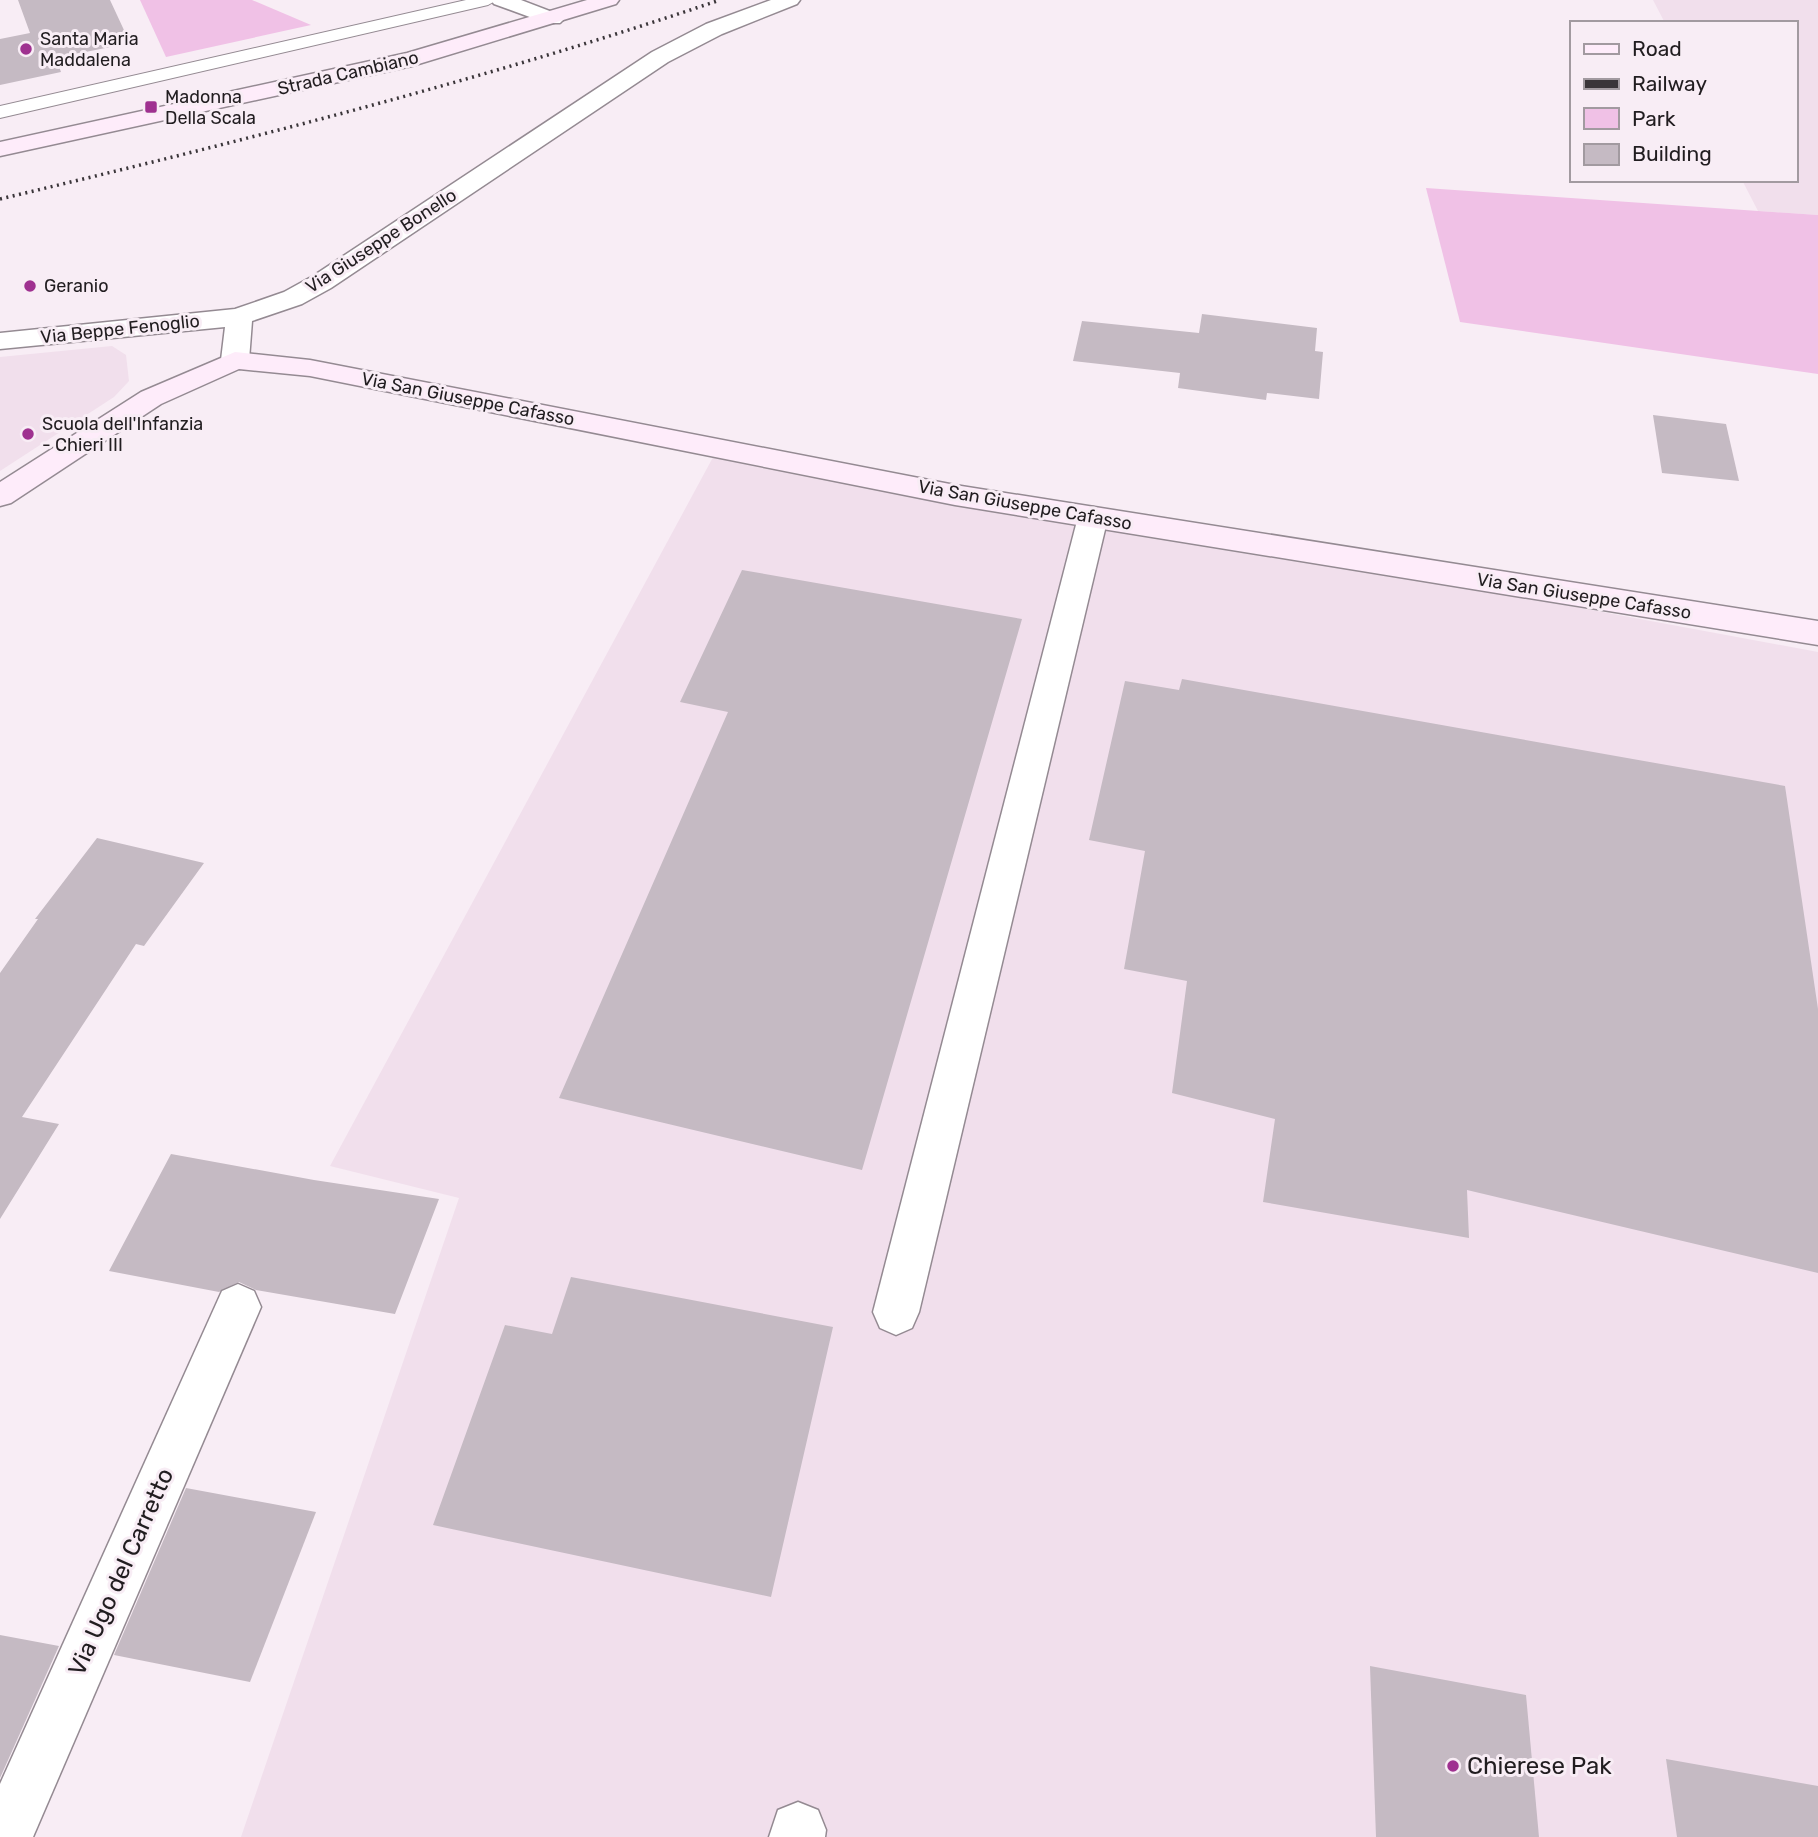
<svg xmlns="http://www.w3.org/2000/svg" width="1818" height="1837" viewBox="0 0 1818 1837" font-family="Rubik,sans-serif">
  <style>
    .built { fill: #f1dfec }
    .green { fill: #f0c1e6 }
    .building { fill: #c5bac3 }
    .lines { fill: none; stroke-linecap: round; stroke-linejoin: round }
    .lane-casing { stroke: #948a92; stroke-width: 2 }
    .street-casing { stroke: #948a92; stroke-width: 3 }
    .secondary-casing { stroke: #948a92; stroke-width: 3 }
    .lane { fill: #fff; fill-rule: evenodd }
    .street { fill: #fff; fill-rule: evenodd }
    .secondary { fill: #feecfa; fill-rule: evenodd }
    .rail { stroke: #3a3539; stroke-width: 3.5; stroke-dasharray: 2 4.5; stroke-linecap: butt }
    .poi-dot { fill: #9f3190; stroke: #f8edf5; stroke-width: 2.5 }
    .labels { text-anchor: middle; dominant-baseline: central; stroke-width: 6; stroke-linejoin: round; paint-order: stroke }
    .far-poi-label { font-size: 18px; fill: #211d20; stroke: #f8edf5; text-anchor: start }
    .far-street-label { font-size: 18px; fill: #211d20; stroke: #f8edf5 }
    .near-street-label { font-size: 24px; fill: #211d20; stroke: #f8edf5 }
    .near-poi-label { font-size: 24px; fill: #211d20; stroke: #f8edf5; text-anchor: start }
  </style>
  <rect width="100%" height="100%" fill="#f8edf5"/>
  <!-- built -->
  <g class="built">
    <polygon points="1653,0 1818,0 1818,215 1758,211 1742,180 1795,180 1795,23 1665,23"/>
    <polygon points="112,346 126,355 129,381 114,397 0,471 0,357"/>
    <polygon points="718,448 1818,652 1818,1837 241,1837 459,1198 330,1166"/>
  </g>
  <!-- green -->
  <g class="green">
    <polygon points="140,0 252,0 311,25 166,57"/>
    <polygon points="1426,188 1818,215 1818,374 1460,322"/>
  </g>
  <!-- building -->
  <g class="building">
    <polygon points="18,0 110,0 130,43 56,58 61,72 0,85 0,39 30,33"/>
    <polygon points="1202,314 1317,328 1315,351 1323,352 1319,399 1267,393 1266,400 1178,388 1180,373 1073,361 1082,321 1199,333"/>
    <polygon points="1653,415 1726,424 1739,481 1662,473"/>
    <polygon points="742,570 1022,619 862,1170 559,1098 728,712 680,702"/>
    <polygon points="1182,679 1785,786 1818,1009 1818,1273 1467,1190 1469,1238 1263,1202 1275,1119 1172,1093 1187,981 1124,969 1145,851 1089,840 1125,681 1179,690"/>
    <polygon points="97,838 204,863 144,946 136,944 22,1117 59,1124 0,1219 0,973 38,919 35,919"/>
    <polygon points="171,1154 314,1180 439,1199 395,1314 256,1290 239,1282 219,1292 109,1271"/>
    <polygon points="571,1277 833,1327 771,1597 433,1525 505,1325 552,1334"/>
    <polygon points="186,1488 316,1512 250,1682 114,1655"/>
    <polygon points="0,1635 59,1646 0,1778"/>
    <polygon points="1370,1666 1526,1695 1539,1837 1376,1837"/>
    <polygon points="1666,1759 1818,1786 1818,1837 1677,1837"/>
  </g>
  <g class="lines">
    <!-- lane casing -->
    <g class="lane-casing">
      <polygon id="lane" points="466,0 497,0 488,5 0,118 0,106"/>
    </g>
    <!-- street casing -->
    <g class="street-casing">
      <g id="street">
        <polygon points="491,0 521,0 560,15 564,19 560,23 546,23 494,4"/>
        <polygon points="771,0 800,0 797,4 722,34 668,62 331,288 302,304 252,321 249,360 245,366 235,368 225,366 221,360 225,327 0,349 0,333 235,309 284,292 313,276 652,52 706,24"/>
        <polygon points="1093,507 1104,510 1108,517 919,1312 912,1328 896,1335 880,1328 873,1312 1078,517 1082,510"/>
        <polygon points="238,1284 254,1291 261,1307 33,1837 0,1837 0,1784 222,1291"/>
        <polygon points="798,1802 818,1810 826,1830 825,1837 769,1837 778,1810"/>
      </g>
    </g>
    <!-- secondary casing -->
    <g class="secondary-casing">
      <g id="secondary">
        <polygon points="587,0 619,0 616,4 412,66 0,156 0,142 407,53"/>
        <polygon points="235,352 310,360 955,485 1818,621 1818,645 955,505 310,376 239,369 161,404 11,503 0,506 0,482 141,392"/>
      </g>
    </g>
    <!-- lane -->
    <use href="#lane" class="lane"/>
    <!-- street -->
    <use href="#street" class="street"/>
    <!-- secondary -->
    <use href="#secondary" class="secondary"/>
    <!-- rail -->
    <path class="rail" d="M 0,199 C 243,141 484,80 720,0"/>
  </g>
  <!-- markers -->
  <g class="poi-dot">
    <circle cx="26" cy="49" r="7"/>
    <rect x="144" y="100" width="14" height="14" rx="3.5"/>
    <circle cx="30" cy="286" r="7"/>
    <circle cx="28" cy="434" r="7"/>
    <circle cx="1453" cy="1766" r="7"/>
  </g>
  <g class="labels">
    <!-- far-poi labels -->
    <g class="far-poi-label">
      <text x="40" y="39">Santa Maria<tspan x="40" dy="21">Maddalena</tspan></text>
      <text x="165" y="97">Madonna<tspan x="165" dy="21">Della Scala</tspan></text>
      <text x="44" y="286">Geranio</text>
      <text x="42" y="424">Scuola dell'Infanzia<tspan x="42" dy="21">- Chieri III</tspan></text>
    </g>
    <!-- far-street labels -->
    <g class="far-street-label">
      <text transform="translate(348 73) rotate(-13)">Strada Cambiano</text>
      <text transform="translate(381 241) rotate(-33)">Via Giuseppe Bonello</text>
      <text transform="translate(120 329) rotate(-6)">Via Beppe Fenoglio</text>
      <text transform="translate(468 399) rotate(11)">Via San Giuseppe Cafasso</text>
      <text transform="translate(1025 505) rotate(10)">Via San Giuseppe Cafasso</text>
      <text transform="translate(1584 596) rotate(9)">Via San Giuseppe Cafasso</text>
    </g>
    <!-- near-street labels -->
    <g class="near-street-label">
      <text transform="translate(121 1572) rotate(-66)">Via Ugo del Carretto</text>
    </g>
    <!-- near-poi labels -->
    <g class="near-poi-label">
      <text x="1467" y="1766">Chierese Pak</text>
    </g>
  </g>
  <!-- legend -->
  <rect x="1570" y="21" width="228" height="161" fill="#f8edf5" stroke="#a29aa0" stroke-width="2"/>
  <rect x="1584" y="44" width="35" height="10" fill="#feecfa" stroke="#a29aa0" stroke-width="2"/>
  <text x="1632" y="56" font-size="21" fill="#211d20">Road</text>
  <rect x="1584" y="79" width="35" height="10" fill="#3a3539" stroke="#a29aa0" stroke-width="2"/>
  <text x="1632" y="91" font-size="21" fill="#211d20">Railway</text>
  <rect x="1584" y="108" width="35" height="21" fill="#f0c1e6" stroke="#a29aa0" stroke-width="2"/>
  <text x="1632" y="126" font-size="21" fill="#211d20">Park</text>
  <rect x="1584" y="144" width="35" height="21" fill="#c5bac3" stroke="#a29aa0" stroke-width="2"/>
  <text x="1632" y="161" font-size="21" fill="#211d20">Building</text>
</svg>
